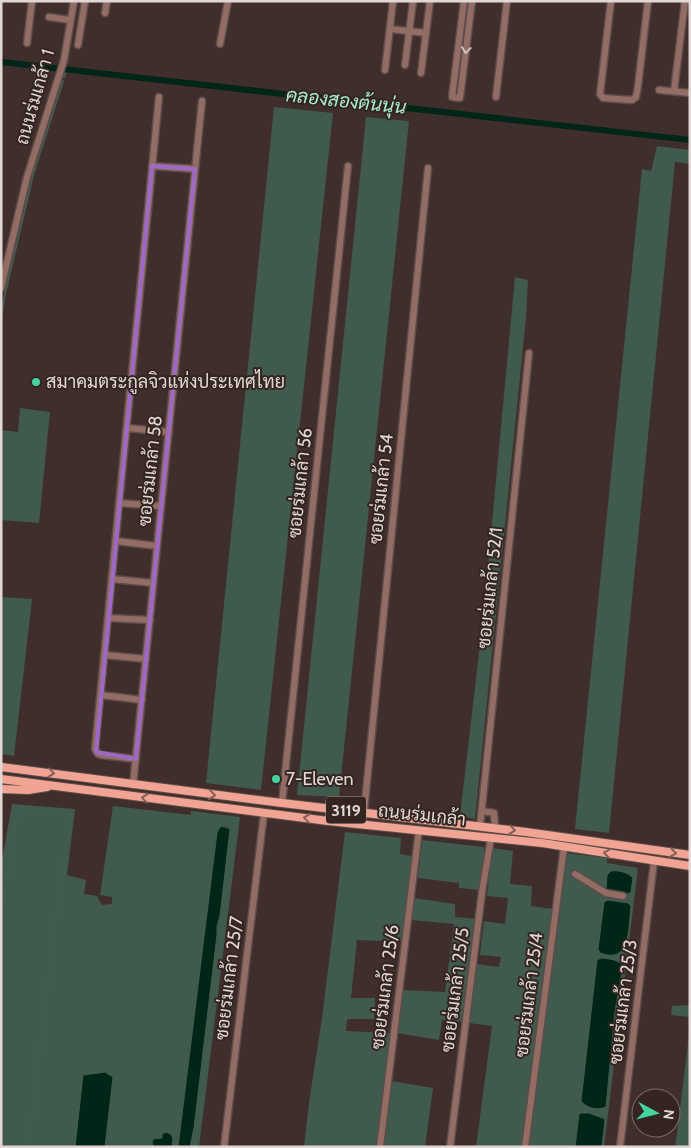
<svg xmlns="http://www.w3.org/2000/svg" width="691" height="1148" viewBox="0 0 691 1148" font-family="Cabin,Sarabun,sans-serif">
  <style>
    .green { fill: #405a4e; fill-rule: evenodd }
    .water { fill: #002618; stroke: #445b51 }
    .lines { fill: none; stroke-linecap: round; stroke-linejoin: round }
    .stream { stroke: #445b51; stroke-width: 2 }
    .canal { stroke: #002618; stroke-width: 6 }
    .minor-casing { stroke: #5c4c4a; stroke-width: 9 }
    .major-casing { stroke: #5c4c4a; stroke-width: 10 }
    .minor { stroke: #936d64; stroke-width: 6 }
    .major { stroke: #f1a493; stroke-width: 8 }
    .oneway { stroke: #d2c2be }
    .oneway2 { stroke: #895e54 }
    .marked { fill: none; stroke: #9f68c7; stroke-width: 4; stroke-linejoin: round }
    .poi-dot { fill: #44d49f; stroke: #342521; stroke-width: 2 }
    .labels { text-anchor: middle; dominant-baseline: central; stroke-width: 4; stroke-linejoin: round; paint-order: stroke }
    .shield { fill: #342521; stroke: #aea29f; stroke-width: 1 }
    .shield-label { font-size: 16px; font-weight: bold; fill: #e2d7d5 }
    .street-label { font-size: 18px; fill: #e2d7d5; stroke: #342521 }
    .poi-label { font-size: 18px; fill: #e2d7d5; stroke: #342521; text-anchor: start }
    .water-label { font-size: 19px; font-style: italic; fill: #a8edcd; stroke: #342521 }
  </style>
  <rect width="100%" height="100%" fill="#3f2e2b"/>
  <!-- green -->
  <g class="green">
    <polygon points="274,107 333,113 261,790 206,783"/>
    <polygon points="366,117 409,121 339,797 297,795"/>
    <polygon points="657,146 690,150 690,164 675,162 609,833 575,829 642,169 651,171"/>
    <polygon points="515,277 528,280 526,318 475,819 460,816 483,619"/>
    <polygon points="20,408 50,412 39,523 1,520 1,430 18,432"/>
    <polygon points="1,597 32,599 14,756 1,754"/>
    <path d="M 12,804 L 75,809 L 67,875 L 86,880 L 84,894 L 97,896 L 102,905 L 112,904 L 112,897 L 100,895 L 113,806 L 191,815 L 191,811 L 240,817 L 199,1147 L 190,1147 L 230,829 C 224,823 220,827 217,833 L 178,1147 L 172,1147 L 173,1139 L 162,1138 L 153,1139 L 152,1143 L 154,1147 L 105,1147 L 113,1077 L 83,1075 L 75,1147 L 1,1147 L 1,866 Z"/>
    <polygon points="345,832 401,838 400,854 412,856 402,942 357,940 351,998 375,998 374,1019 348,1019 347,1020 346,1031 391,1033 385,1080 433,1088 425,1147 304,1147 309,1103 322,1018"/>
    <polygon points="422,840 484,847 485,852 479,890 459,888 459,883 418,878"/>
    <polygon points="492,848 513,851 510,884 532,886 531,906 553,909 522,1147 476,1147 492,1026 469,1023 476,964 499,967 501,957 480,955 484,921 505,924 508,898 487,896"/>
    <path d="M 565,853 L 607,858 L 607,863 L 638,868 L 604,1147 L 602,1147 L 605,1119 L 579,1114 L 575,1147 L 527,1147 ZM 597,960 L 623,967 L 615,1011 L 606,1107 L 589,1036 Z"/>
    <polygon points="413,898 455,904 455,917 477,919 464,1022 442,1020 439,1040 397,1033 403,990 445,992 454,924 411,920"/>
    <polygon points="690,1005 690,1017 671,1015 672,1006"/>
    <polygon points="690,1027 690,1147 675,1147 677,1134"/>
  </g>
  <!-- water -->
  <g class="water">
    <polygon points="222,826 230,829 220,916 217,926 217,935 194,1128 190,1147 178,1147 217,833 219,828"/>
    <path d="M 611,871 C 618,870 628,872 633,878 L 631,892 L 628,894 L 606,890 L 607,875 Z"/>
    <path d="M 608,900 L 628,903 L 631,906 C 628,927 632,965 600,953 L 598,949 L 604,902 Z"/>
    <path d="M 601,958 C 610,959 619,959 623,967 L 615,1011 L 606,1107 C 597,1111 586,1108 581,1101 L 597,960 Z"/>
    <polygon points="105,1072 113,1077 105,1147 75,1147 83,1075"/>
    <polygon points="581,1113 589,1113 605,1119 602,1147 575,1147 579,1114"/>
    <polygon points="166,1132 171,1134 173,1139 172,1147 154,1147 152,1143 153,1139 162,1138 162,1134"/>
  </g>
  <g class="lines">
    <!-- stream -->
    <g class="stream">
      <polyline points="64,77 66,70"/>
      <polyline points="1,321 4,298 33,175 63,81"/>
      <polyline points="1,917 17,810 19,808 70,814 70,821 60,885 28,1147"/>
    </g>
    <!-- canal -->
    <polyline class="canal" points="1,62 690,140"/>
    <!-- minor casing -->
    <g class="minor-casing">
      <g id="minor">
        <polyline points="464,1 452,97 460,98 472,1"/>
        <polyline points="611,1 600,94 603,98 632,100 636,97 638,86 648,1"/>
        <polyline points="105,13 107,1"/>
        <polyline points="49,17 70,20"/>
        <polyline points="390,29 426,33"/>
        <polyline points="27,43 32,1"/>
        <polyline points="220,44 228,1"/>
        <polyline points="78,45 85,1"/>
        <polyline points="405,65 413,1"/>
        <polyline points="385,70 393,1"/>
        <polyline points="421,73 430,1"/>
        <polyline points="659,90 690,93"/>
        <polyline points="674,91 685,1"/>
        <polyline points="496,97 507,1"/>
        <polyline points="152,166 195,169"/>
        <polyline points="1,288 27,177 64,60 74,1"/>
        <polyline points="127,428 169,432"/>
        <polyline points="119,503 161,506"/>
        <polyline points="116,541 157,546"/>
        <polyline points="112,579 153,583"/>
        <polyline points="108,618 150,620"/>
        <polyline points="105,655 146,659"/>
        <polyline points="101,695 142,700"/>
        <polyline points="136,759 101,755 98,754 95,749 159,97"/>
        <polyline points="133,785 202,101"/>
        <polyline points="282,803 348,166"/>
        <polyline points="482,811 494,813 495,828"/>
        <polyline points="364,812 428,168"/>
        <polyline points="480,826 529,353"/>
        <polyline points="575,874 606,893 623,896"/>
        <polyline points="224,1147 264,813"/>
        <polyline points="380,1147 419,830"/>
        <polyline points="450,1147 482,892 491,838"/>
        <polyline points="525,1147 564,847"/>
        <polyline points="620,1147 654,861"/>
      </g>
    </g>
    <!-- major casing -->
    <g class="major-casing">
      <g id="major">
        <polyline points="1,767 282,803 526,832 690,855"/>
        <polyline points="1,779 328,821 542,843 690,866"/>
        <polyline points="1,789 28,790 47,787"/>
      </g>
    </g>
    <!-- minor -->
    <use href="#minor" class="minor"/>
    <!-- major -->
    <use href="#major" class="major"/>
  </g>
  <!-- one-way arrows -->
  <defs><path id="oneway-chevron" d="M-2-3.5L2.5 0L-2 3.5" fill="none" stroke-width="1.6" stroke-linecap="round" stroke-linejoin="round" transform="scale(1.25)"/></defs>
  <use class="oneway" href="#oneway-chevron" transform="translate(466 50) rotate(97)"/>
  <g class="oneway2">
    <use href="#oneway-chevron" transform="translate(51 773) rotate(7)"/>
    <use href="#oneway-chevron" transform="translate(212 795) rotate(7)"/>
    <use href="#oneway-chevron" transform="translate(145 798) rotate(-173)"/>
    <use href="#oneway-chevron" transform="translate(307 818) rotate(-173)"/>
    <use href="#oneway-chevron" transform="translate(512 830) rotate(7)"/>
    <use href="#oneway-chevron" transform="translate(607 853) rotate(-171)"/>
    <use href="#oneway-chevron" transform="translate(673 853) rotate(9)"/>
  </g>
  <!-- marked area -->
  <path class="marked" d="M 152,166 L 195,169 L 136,759 L 96,752 Z"/>
  <!-- markers -->
  <g class="poi-dot">
    <circle cx="36" cy="382" r="5"/>
    <circle cx="276" cy="779" r="5"/>
  </g>
  <g class="labels">
    <!-- shield labels -->
    <rect class="shield" x="326" y="796.5" width="40" height="27" rx="4"/>
    <g class="shield-label">
      <text x="346" y="810">3119</text>
    </g>
    <!-- street labels -->
    <g class="street-label">
      <text transform="translate(35 97) rotate(-74)">ถนนร่มเกล้า 1</text>
      <text transform="translate(150 471) rotate(-84)">ซอยร่มเกล้า 58</text>
      <text transform="translate(300 483) rotate(-84)">ซอยร่มเกล้า 56</text>
      <text transform="translate(381 489) rotate(-84)">ซอยร่มเกล้า 54</text>
      <text transform="translate(490 588) rotate(-84)">ซอยร่มเกล้า 52/1</text>
      <text transform="translate(422 815) rotate(6)">ถนนร่มเกล้า</text>
      <text transform="translate(229 978) rotate(-83)">ซอยร่มเกล้า 25/7</text>
      <text transform="translate(385 987) rotate(-83)">ซอยร่มเกล้า 25/6</text>
      <text transform="translate(455 990) rotate(-83)">ซอยร่มเกล้า 25/5</text>
      <text transform="translate(529 995) rotate(-83)">ซอยร่มเกล้า 25/4</text>
      <text transform="translate(623 1002) rotate(-83)">ซอยร่มเกล้า 25/3</text>
    </g>
    <!-- poi labels -->
    <g class="poi-label">
      <text x="46" y="382">สมาคมตระกูลจิวแห่งประเทศไทย</text>
      <text x="286" y="779">7-Eleven</text>
    </g>
    <!-- water labels -->
    <g class="water-label">
      <text transform="translate(346 101) rotate(6)">คลองสองต้นนุ่น</text>
    </g>
  </g>
  <!-- border -->
  <rect width="691" height="1148" fill="none" stroke="#e2d7d5" stroke-width="5"/>
  <!-- north arrow -->
  <g transform="translate(656 1113) rotate(97)"><circle r="24" fill="#342521" stroke="#7a6c69"/>
  <path d="M0-4L9 19L0 12L-9 19Z" fill="#44d49f"/>
  <text y="-8" font-size="14" font-weight="bold" text-anchor="middle" fill="#e2d7d5">N</text>
  </g>
</svg>
